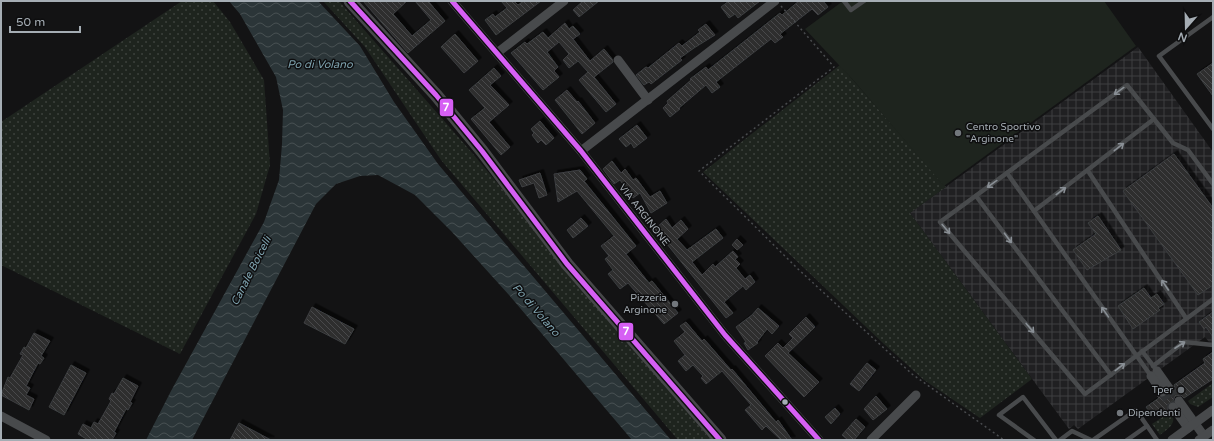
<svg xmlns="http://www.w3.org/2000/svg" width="1214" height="441" viewBox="0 0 1214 441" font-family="'Varela Round',sans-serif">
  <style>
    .industrial { fill: url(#industrial-grid) }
    .grass { fill: url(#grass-dots) }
    .pitch { fill: #1e241e }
    .water { fill: url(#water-waves) }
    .building { fill: url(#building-back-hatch); stroke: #3c3e40; filter: url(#shadow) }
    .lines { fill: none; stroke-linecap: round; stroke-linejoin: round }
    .minor-tunnel { stroke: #303234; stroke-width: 9; stroke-dasharray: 9 4.5; stroke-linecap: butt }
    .path { stroke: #494b4e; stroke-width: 1.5; stroke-dasharray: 2 3; stroke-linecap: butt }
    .service { stroke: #484a4c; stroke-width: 4.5 }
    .minor { stroke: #484a4c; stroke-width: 9 }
    .secondary { stroke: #47484a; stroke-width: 13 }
    .bus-1-casing { stroke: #0e0e0f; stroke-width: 8 }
    .bus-1 { stroke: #d65ff4; stroke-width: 5 }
    .oneway { stroke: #898f95 }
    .poi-dot { fill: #72777c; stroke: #0e0e0f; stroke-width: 1.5 }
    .bus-dot { fill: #a5adb4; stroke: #0e0e0f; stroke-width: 1.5 }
    .labels { text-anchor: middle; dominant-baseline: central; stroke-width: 3; stroke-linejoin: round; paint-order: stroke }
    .poi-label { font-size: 10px; fill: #a5adb4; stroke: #0e0e0f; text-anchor: start }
    .street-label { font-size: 10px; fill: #a5adb4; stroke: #0e0e0f }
    .water-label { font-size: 11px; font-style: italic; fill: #7ea2ae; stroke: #0e0e0f }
    .line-badge { stroke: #0e0e0f; stroke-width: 1.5 }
    .badge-label { font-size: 11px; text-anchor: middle; font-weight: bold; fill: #fff }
  </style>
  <defs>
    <pattern id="industrial-grid" width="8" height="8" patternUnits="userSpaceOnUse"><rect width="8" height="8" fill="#202022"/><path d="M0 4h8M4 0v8" fill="none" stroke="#3d3e40"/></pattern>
    <pattern id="grass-dots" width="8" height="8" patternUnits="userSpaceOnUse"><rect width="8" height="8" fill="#1e241e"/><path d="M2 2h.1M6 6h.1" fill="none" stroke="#3c413c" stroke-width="1.8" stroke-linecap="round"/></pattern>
    <pattern id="water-waves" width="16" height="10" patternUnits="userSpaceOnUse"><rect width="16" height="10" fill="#2b3538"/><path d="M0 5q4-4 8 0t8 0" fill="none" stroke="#475052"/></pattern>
    <pattern id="building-back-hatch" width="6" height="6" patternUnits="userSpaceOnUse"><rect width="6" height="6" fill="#2e2e2f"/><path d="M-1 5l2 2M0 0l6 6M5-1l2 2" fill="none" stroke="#494a4b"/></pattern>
    <filter id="shadow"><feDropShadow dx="3.5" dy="-3.5" stdDeviation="0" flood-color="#0009"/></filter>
  </defs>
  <rect width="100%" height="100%" fill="#131314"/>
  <!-- industrial -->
  <polygon class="industrial" points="1138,47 1213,152 1213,347 1205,337 1078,429 1074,425 1069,429 910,213"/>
  <!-- grass -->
  <g class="grass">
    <polygon points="182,1 213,1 230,22 264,80 270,165 256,214 180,354 1,265 1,122"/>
    <polygon points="323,1 339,1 474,155 711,440 678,440 441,160 365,47"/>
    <polygon points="840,65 946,187 910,213 1032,379 980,418 924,380 884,344 703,172"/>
    <polygon points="1213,383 1213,397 1198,407 1190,404 1188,401"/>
    <path d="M 1170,412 C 1179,422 1168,429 1160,435 L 1152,424 Z"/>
  </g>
  <!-- pitch -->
  <polygon class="pitch" points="843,1 1104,1 1136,46 944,186 854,81 805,29"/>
  <!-- water -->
  <polygon class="water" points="229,1 318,1 360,46 394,102 438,164 671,440 632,440 509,295 452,232 415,195 378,175 360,176 336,184 316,204 192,440 146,440 171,391 264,222 279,180 282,144 283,110 276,77 240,14"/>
  <!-- building -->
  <g class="building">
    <polygon points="363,1 407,1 393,14 412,36 431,20 415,1 428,1 445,21 408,53"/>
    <polygon points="501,1 514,1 518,5 524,1 541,1 496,35 485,20 493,14 495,17 507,8"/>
    <polygon points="583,1 599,1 579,17 573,10"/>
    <polygon points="729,1 760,1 738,18 735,14 729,18 721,7"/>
    <polygon points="799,1 823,1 828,7 818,15 812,9 780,34 783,37 775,43 771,39 716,82 720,87 712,93 706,85 679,108 680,109 670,117 663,108 668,103 667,101 691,80 690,79 706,67 708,70 780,13 782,15"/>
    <polygon points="565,23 569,29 573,26 580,34 573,39 590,61 604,49 612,59 613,62 594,77 616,104 606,112 579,80 588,72 578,61 569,68 563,60 569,54 559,42 547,52 558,67 554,71 559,77 543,90 511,53 525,42 527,44 543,32 548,38"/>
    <polygon points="706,24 715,35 694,48 680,58 682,60 651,84 649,82 644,85 636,75 646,67 648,68 679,43 682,46 700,32 698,30"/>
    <polygon points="455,34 478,61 464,73 441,47"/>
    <polygon points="1213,63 1213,96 1197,74"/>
    <polygon points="494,68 501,76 490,85 509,105 489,122 510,147 501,155 471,119 485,108 469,90"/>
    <polygon points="567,90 577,102 578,101 595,123 582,134 555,100"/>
    <polygon points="540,121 554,138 546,145 541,140 538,143 532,135 534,133 531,129"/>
    <polygon points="637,125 647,138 634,148 631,143 626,147 619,139"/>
    <polygon points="1174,154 1213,208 1213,285 1198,295 1123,191"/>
    <polygon points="612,161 621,173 625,169 633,180 636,178 650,197 660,191 667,203 651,213 640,193 633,198 620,180 614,184 603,169"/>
    <polygon points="580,170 587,179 584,181 636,246 626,254 649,283 652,281 678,313 664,324 628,283 620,289 608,274 613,270 605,259 609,256 601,246 614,236 577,191 558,202 554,174"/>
    <polygon points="540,173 547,195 539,198 534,183 522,187 519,180"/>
    <polygon points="1098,216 1121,250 1087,270 1073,250 1096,234 1088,223"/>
    <polygon points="581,218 588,226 573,238 567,230"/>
    <polygon points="666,219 672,228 681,220 688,229 677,239 687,250 716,229 723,238 692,262 702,275 713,264 715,267 733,251 738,257 735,259 740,264 736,268 745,279 750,275 755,282 746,290 743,286 724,302 733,313 726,318 655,229"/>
    <polygon points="737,239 743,245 737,250 732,245"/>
    <polygon points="1144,288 1151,298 1157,294 1164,304 1158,308 1160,310 1133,329 1118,306"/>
    <polygon points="312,307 354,329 345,344 304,323"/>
    <polygon points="758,308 779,326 772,334 767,329 757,342 758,343 748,350 744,343 746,342 736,327 752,315"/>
    <polygon points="1213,312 1213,337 1206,327 1204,329 1199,322"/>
    <polygon points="806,317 815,327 788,353 819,382 804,397 765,356 778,343 783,348 793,338 789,334"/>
    <polygon points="686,322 702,341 704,339 731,370 732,369 776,422 778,420 792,440 781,440 766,426 762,430 745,410 751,405 722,371 706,384 701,378 703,376 693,365 686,371 678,361 685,355 674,341 685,332 680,326"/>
    <polygon points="34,333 50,341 41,356 44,358 40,364 38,363 26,386 30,388 26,395 34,399 29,410 1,395 8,377 10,378 23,355 20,354 24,347 26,348"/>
    <polygon points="1213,352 1213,379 1184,398 1181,395 1175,396 1173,401 1168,404 1168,412 1160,417 1156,411 1151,414 1146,407 1159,398 1157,396 1163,398 1168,394 1173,393 1175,388 1174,385 1205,363 1203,359"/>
    <polygon points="867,363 876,370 859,391 850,384"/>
    <polygon points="71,365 86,373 64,415 49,407"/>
    <polygon points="123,378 138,386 130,402 132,403 128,410 126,409 114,432 116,433 112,440 88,440 78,434 83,424 91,428 94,422 98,424 111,401 109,399 112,393 114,394"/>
    <polygon points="876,396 887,409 873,420 864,409"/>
    <polygon points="835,408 840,414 831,424 825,417"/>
    <polygon points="856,419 865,427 854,440 848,440 842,435"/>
    <polygon points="239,423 271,440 230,440"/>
  </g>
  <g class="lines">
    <!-- minor-tunnel -->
    <g class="minor-tunnel">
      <polyline points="1169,388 1179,401"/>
      <polyline points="1162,392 1173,407"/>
    </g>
    <!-- path -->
    <polyline class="path" points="781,6 834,67 699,171 798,269 912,374 1004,440"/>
    <!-- service -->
    <g class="service">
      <polyline points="844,1 851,10 864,1"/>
      <polyline points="1213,17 1159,56 1213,129"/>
      <polyline points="1088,171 1186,318"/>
      <polyline points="1007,173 1151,376"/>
      <polyline points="1213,184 1188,150 1173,143 1127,85 940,222 1085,394 1213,299"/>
      <polyline points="976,196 1111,375"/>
      <polyline points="1034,211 1154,119"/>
      <polyline points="1142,351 1155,368"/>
      <polyline points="1153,366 1184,342 1213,345"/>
      <polyline points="1034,440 999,415 1023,397 1056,440"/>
      <polyline points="1060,440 1072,431 1091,440"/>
      <polyline points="1093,440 1136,410 1157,440"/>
      <polyline points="1127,440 1147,426"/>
    </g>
    <!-- minor -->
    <g class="minor">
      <polyline points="452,1 581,151 725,335 819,440"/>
      <polyline points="497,53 564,1"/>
      <polyline points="618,60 648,100"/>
      <polyline points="581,151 775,1"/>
      <polyline points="1157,371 1169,388"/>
      <polyline points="1151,376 1162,392"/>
      <polyline points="1179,401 1204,436"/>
      <polyline points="1173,407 1188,428"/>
      <polyline points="1,416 46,440"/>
      <polyline points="871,440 916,395"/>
      <polyline points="1172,440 1213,410"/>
      <polyline points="1199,440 1213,430"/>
    </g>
    <!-- secondary -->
    <polyline class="secondary" points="350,1 436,95 482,151 567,264 720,440"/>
    <!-- bus-1 casing -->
    <g class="bus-1-casing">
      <g id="bus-1">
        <polyline points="350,1 436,95 482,151 567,264 720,440"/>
        <polyline points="452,1 581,151 725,335 819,440"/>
      </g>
    </g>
    <!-- bus-1 -->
    <use href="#bus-1" class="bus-1"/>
  </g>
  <!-- one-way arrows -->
  <defs><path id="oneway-shaft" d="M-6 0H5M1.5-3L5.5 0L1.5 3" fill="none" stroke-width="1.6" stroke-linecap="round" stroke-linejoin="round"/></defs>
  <g class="oneway">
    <use href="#oneway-shaft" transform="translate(1119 91) rotate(144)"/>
    <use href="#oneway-shaft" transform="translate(1119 147) rotate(-38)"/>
    <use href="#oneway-shaft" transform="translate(992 184) rotate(144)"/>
    <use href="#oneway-shaft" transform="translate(1061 191) rotate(-37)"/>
    <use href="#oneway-shaft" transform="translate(946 229) rotate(50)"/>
    <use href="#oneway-shaft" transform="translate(1008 238) rotate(53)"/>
    <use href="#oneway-shaft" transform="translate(1165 285) rotate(-124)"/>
    <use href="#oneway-shaft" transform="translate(1105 312) rotate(-125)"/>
    <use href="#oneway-shaft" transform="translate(1030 328) rotate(50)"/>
    <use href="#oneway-shaft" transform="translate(1180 345) rotate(-33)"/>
    <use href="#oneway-shaft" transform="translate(1120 367) rotate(-37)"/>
  </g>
  <!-- markers -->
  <g class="poi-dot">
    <circle cx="958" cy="133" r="4"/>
    <circle cx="675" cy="304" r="4"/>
    <circle cx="1181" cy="390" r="4"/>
    <circle cx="1120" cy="413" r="4"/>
  </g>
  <circle class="bus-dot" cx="785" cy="402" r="3.5"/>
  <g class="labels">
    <!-- poi labels -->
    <g class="poi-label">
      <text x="966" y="127">Centro Sportivo<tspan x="966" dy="12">"Arginone"</tspan></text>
      <text x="667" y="298" text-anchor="end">Pizzeria<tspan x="667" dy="12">Arginone</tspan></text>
      <text x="1173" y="390" text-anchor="end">Tper</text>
      <text x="1128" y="413">Dipendenti</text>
    </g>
    <!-- street labels -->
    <g class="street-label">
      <text transform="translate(644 215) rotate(52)">VIA ARGINONE</text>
    </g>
    <!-- water labels -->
    <g class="water-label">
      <text x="320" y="64">Po di Volano</text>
      <text transform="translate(251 271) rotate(-63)">Canale Boicelli</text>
      <text transform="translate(536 310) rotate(49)">Po di Volano</text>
    </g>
  </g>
  <g class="line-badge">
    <rect x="439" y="98" width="15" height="19" rx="4" fill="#d65ff4"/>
    <rect x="618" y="322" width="16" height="19" rx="4" fill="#d65ff4"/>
  </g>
  <g class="badge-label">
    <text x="446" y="111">7</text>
    <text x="626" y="335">7</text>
  </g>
  <!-- border -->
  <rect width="1214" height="441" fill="none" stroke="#a5adb4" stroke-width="4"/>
  <!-- north arrow -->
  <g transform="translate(1186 28) rotate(200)" stroke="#0e0e0f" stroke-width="3" paint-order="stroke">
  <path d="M0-3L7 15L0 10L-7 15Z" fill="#a5adb4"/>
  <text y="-6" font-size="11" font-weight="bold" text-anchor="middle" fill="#a5adb4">N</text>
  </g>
  <!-- scale -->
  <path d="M10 26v6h70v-6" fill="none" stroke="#a5adb4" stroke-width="2"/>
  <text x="16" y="26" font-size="12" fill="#a5adb4" stroke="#0e0e0f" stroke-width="3" paint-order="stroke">50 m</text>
</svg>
